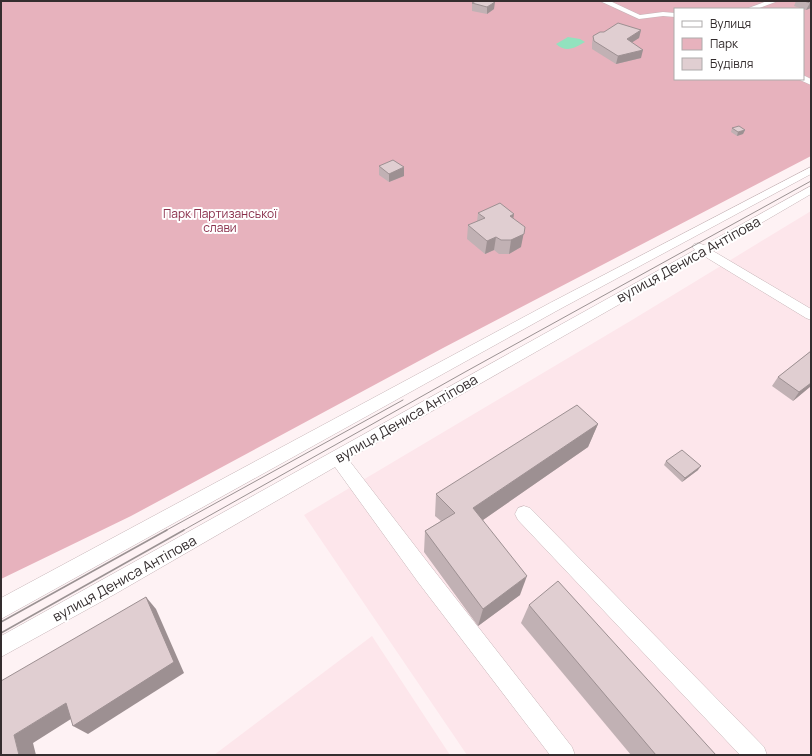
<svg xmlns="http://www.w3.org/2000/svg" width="812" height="756" viewBox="0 0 812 756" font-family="Manrope,sans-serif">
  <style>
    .built { fill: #fde6eb }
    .green { fill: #e7b2bd; fill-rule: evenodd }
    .water { fill: #92e2be }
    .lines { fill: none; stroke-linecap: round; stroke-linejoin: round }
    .minor-casing { stroke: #c7b5b8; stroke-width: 1 }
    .minor { fill: #fff; fill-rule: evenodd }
    .tram-far1 { stroke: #9b9293; stroke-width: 1 }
    .tram { stroke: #9b9293; stroke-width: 1.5 }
    .wall { fill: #c1b1b4 }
    .shaded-wall { fill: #9d9092 }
    .building { fill: #e0ced1; stroke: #9d9092 }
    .labels { text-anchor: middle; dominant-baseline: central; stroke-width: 4; stroke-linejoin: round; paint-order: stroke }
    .far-park-label { font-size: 12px; fill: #8a304c; stroke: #fff }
    .street-label { font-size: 14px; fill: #342d2e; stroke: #fff }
  </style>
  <rect width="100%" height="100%" fill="#fef2f4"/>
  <!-- built -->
  <g class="built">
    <polygon points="811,211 811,755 467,755 304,515 632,320"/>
    <polygon points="372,636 450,755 214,755"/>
  </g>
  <!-- green -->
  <path class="green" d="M 1,1 L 811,1 L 811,156 L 443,348 L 131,516 L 1,579 ZM 675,9 L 803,9 L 803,79 L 675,79 Z"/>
  <!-- water -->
  <path class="water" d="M 568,37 L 580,39 L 585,42 C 575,48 566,53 556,44 Z"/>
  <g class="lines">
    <!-- minor casing -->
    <g class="minor-casing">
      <g id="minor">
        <polygon points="600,1 610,1 640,15 663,12 675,13 675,17 663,16 639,19"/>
        <polygon points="767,1 778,1 757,9 746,9"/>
        <polygon points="803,75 811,79 811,85 800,80 803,79"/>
        <polygon points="811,167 811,174 560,309 1,619 1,598 550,303"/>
        <polygon points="811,186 811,194 713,251 811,309 811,320 806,318 704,256 348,459 432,568 572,747 575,755 550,755 418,582 335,467 115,594 1,657 1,636 695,250 692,247 694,244 698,243 704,245"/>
        <polygon points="524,506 530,508 764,747 767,755 740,755 518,520 515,514 518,508"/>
      </g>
    </g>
    <!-- minor -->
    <use href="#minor" class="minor"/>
    <!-- tram-far1 -->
    <g class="tram-far1">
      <polyline points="165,531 403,400"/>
      <polyline points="182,531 465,372 811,181"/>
    </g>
    <!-- tram -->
    <g class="tram">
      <polyline points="1,622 167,530"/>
      <polyline points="1,633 184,530"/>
    </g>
  </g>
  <!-- wall -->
  <g class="wall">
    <polygon points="476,1 494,9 487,14 472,11 472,3"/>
    <polygon points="796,1 811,1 811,8 806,10 794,6"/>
    <polygon points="641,30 639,38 632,42 641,58 616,64 592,49 592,44 593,36 604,32"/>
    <polygon points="732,128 745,130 743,134 737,136 731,132"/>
    <polygon points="379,166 404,176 389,182 379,175"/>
    <polygon points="478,213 514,219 521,247 509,254 499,254 494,250 485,254 467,239 468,225 477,222"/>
    <polygon points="811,351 811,386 793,401 772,386 778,377"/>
    <polygon points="598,424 588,447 483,520 520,595 478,626 424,552 425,531 441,521 435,516 436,494"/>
    <polygon points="666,461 698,470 682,482 664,465"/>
    <polygon points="529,605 716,755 631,755 521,623"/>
  </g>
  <!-- shaded-wall -->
  <g class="shaded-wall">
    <polygon points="495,2 494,9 487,14 487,7"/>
    <polygon points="811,2 811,8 806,10 810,3"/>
    <polygon points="641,30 639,38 625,47 627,39"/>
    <polygon points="643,50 641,58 616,64 618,56"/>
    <polygon points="745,130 743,134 737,136 738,132"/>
    <polygon points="404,167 404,176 389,182 389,174"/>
    <polygon points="514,214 512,227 510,216"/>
    <polygon points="525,227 521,247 509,254 511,240"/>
    <polygon points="496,237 494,250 485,254 487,241"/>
    <polygon points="811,383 811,386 793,401 799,392"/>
    <polygon points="598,424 588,447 470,529 473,508"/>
    <polygon points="701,466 698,470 682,482 685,478"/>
    <polygon points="527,576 520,595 478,626 483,609"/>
    <polygon points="146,597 156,609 184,673 88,734 73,726"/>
    <polygon points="66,703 82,712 33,743 36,755 19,755 14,735"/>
  </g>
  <!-- building -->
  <g class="building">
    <polygon points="476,1 491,1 495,2 487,7 472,3"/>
    <polygon points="804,1 811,1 811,2 810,3"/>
    <polygon points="618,23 641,30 627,39 643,50 618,56 594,41 593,36 600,32 604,32"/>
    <polygon points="739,126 745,130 738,132 732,128"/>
    <polygon points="393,160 404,167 389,174 379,166"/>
    <polygon points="500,203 514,214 510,216 525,227 524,234 511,240 501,240 496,237 487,241 468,225 485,218 478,213"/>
    <polygon points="811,351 811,383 799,392 778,377"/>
    <polygon points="577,405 598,424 473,508 527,576 483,609 425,531 455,513 436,494"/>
    <polygon points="682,450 701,466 685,478 666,461"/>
    <polygon points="558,581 716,755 656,755 529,605"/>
    <polygon points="146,597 174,662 73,726 66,703 14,735 19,755 1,755 1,681"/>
  </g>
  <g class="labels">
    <!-- far-park labels -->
    <g class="far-park-label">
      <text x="220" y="213">Парк Партизанської<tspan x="220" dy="14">слави</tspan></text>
    </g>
    <!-- street labels -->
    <g class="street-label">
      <text transform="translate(688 259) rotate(-29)">вулиця Дениса Антіпова</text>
      <text transform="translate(406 418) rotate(-30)">вулиця Дениса Антіпова</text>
      <text transform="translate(124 578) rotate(-29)">вулиця Дениса Антіпова</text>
    </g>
  </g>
  <!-- border -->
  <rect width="812" height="756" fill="none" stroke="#342d2e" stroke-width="4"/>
  <!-- legend -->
  <rect x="674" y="8" width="130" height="72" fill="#ffffff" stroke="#aeabab"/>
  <rect x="682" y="21" width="20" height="6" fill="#ffffff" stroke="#aeabab"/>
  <text x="710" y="28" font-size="12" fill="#342d2e">Вулиця</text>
  <rect x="682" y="38" width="20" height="12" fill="#e7b2bd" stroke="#aeabab"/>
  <text x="710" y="48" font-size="12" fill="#342d2e">Парк</text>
  <rect x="682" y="58" width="20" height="12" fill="#e0ced1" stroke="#aeabab"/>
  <text x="710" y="68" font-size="12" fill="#342d2e">Будівля</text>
</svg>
